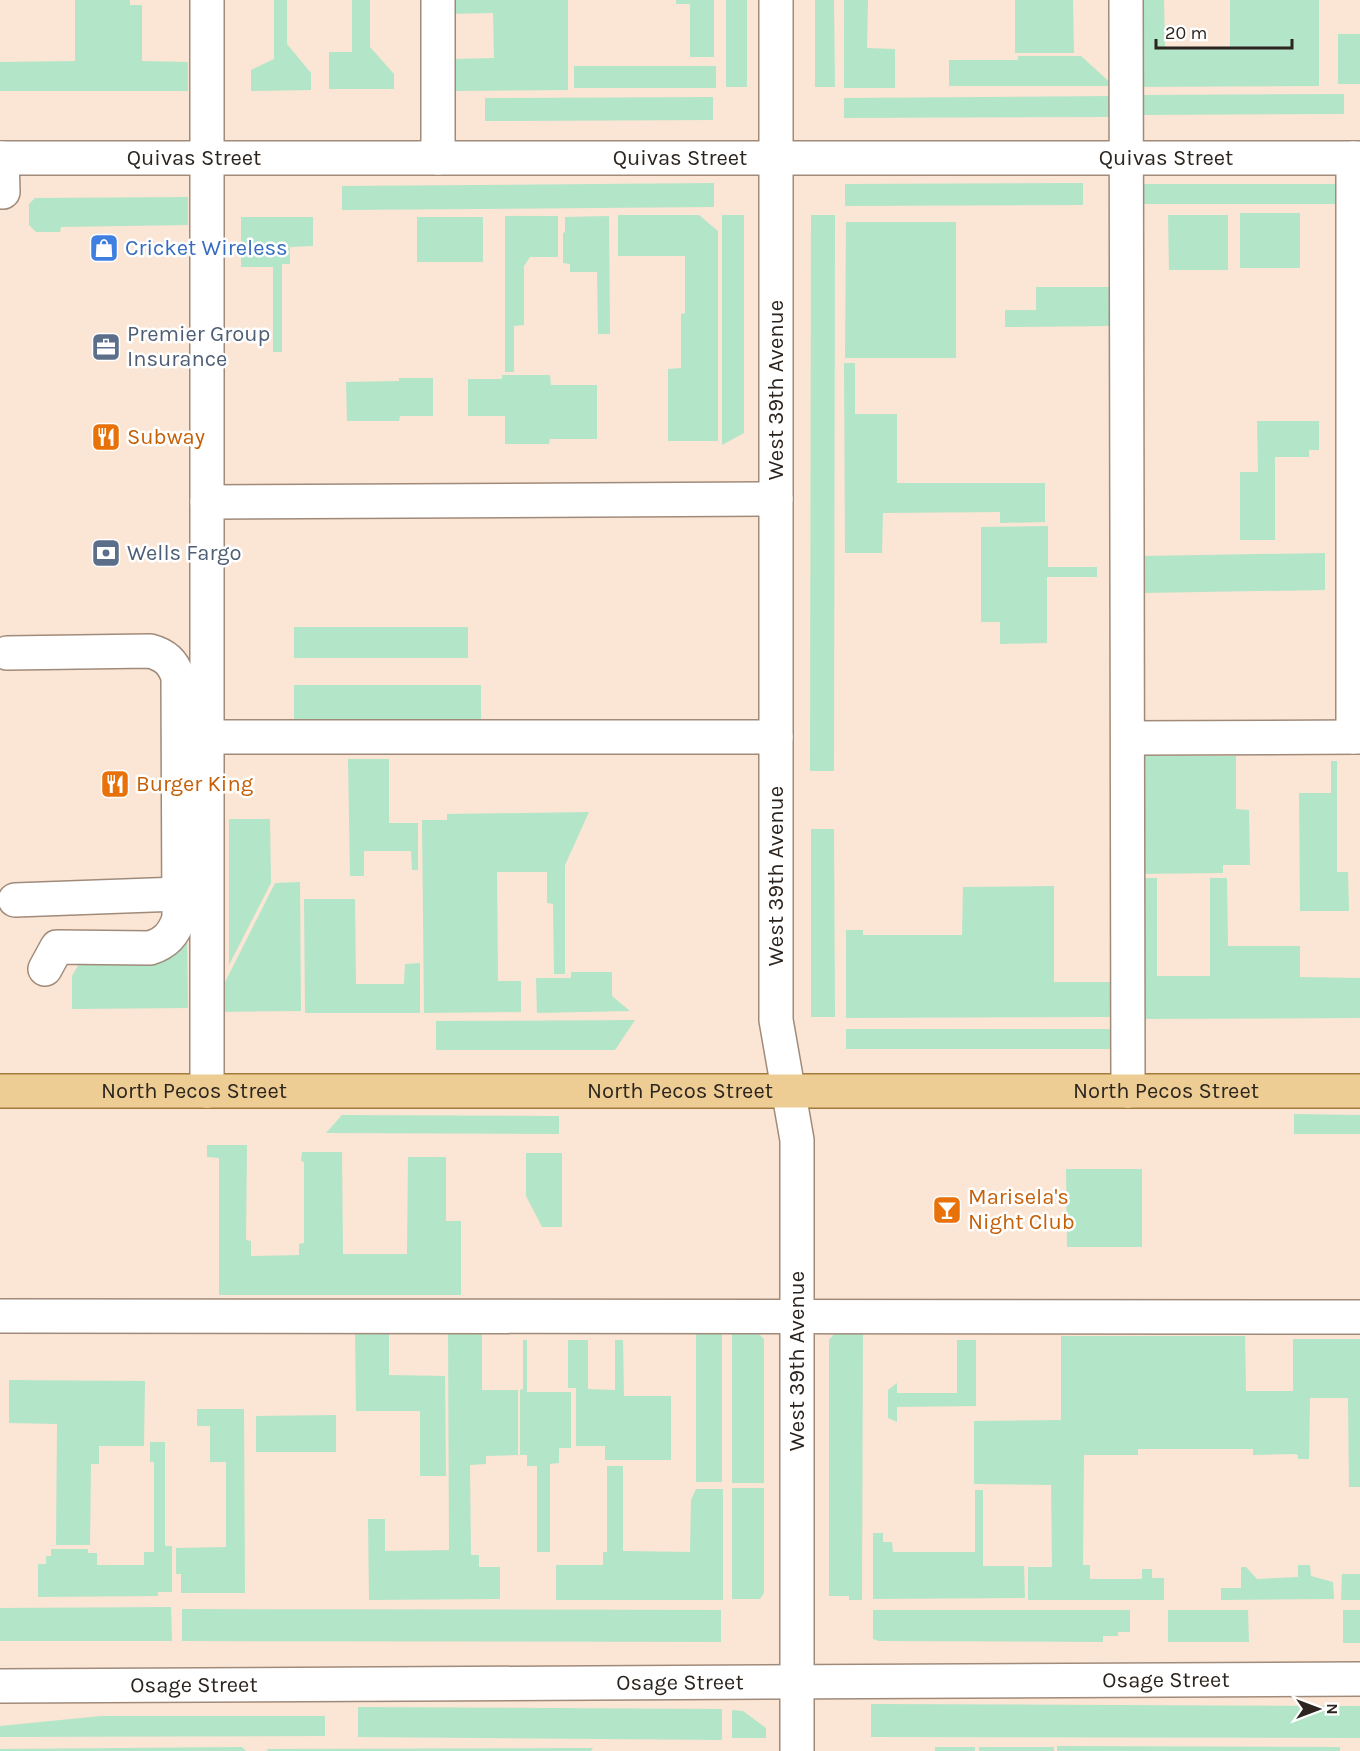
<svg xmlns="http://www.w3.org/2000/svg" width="1360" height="1751" viewBox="0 0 1360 1751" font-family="Karla,sans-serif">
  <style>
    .green { fill: #b3e5c8 }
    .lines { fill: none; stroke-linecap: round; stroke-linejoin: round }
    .minor-casing { stroke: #a08b7b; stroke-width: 36 }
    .major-casing { stroke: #a37c3d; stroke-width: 36 }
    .minor { stroke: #fff; stroke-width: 33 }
    .major { stroke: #eecd94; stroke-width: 33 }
    .labels { text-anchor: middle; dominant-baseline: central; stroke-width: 5; stroke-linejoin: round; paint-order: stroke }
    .street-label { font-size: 22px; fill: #2c241e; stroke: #fff }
    .shop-label { font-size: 22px; fill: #366cbe; stroke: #fff; text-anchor: start }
    .service-label { font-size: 22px; fill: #4e5e75; stroke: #fff; text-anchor: start }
    .food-label { font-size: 22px; fill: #c56008; stroke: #fff; text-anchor: start }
  </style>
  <rect width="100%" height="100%" fill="#fbe5d4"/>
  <!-- green -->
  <g class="green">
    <polygon points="75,0 130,0 130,5 142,5 142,61 188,62 188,91 0,91 0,62 75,61"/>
    <polygon points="274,0 287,0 287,44 311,73 311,90 251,91 251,70 274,59"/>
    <polygon points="352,0 370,0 370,47 394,74 394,89 329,89 329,52 352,52"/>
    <polygon points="448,0 568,0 568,90 452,91 452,59 494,58 493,13 449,14"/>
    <polygon points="676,0 714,0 714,57 690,57 690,4 676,4"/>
    <rect x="726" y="0" width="21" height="87"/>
    <polygon points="815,0 834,0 835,87 815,87"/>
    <polygon points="844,0 868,0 867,48 895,49 895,88 844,88"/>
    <polygon points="1015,0 1073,0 1074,53 1015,53"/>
    <polygon points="1132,0 1164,0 1165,49 1230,49 1230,0 1319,0 1319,86 1133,87"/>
    <rect x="1338" y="34" width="22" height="50"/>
    <polygon points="1018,56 1081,56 1114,86 949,86 949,60 1018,60"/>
    <rect x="574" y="66" width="142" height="22"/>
    <polygon points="1344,94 1344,114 1142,115 1142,95"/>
    <polygon points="1113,96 1113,117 844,118 844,98"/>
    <polygon points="713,97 713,120 485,121 485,98"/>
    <polygon points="714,183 714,207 342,210 342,186"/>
    <polygon points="1083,183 1083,205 845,206 845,184"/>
    <rect x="1133" y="184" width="209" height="20"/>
    <polygon points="188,197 188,225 61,227 60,232 36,232 29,225 29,204 35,198"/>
    <rect x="1240" y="213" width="60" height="55"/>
    <polygon points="618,215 699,215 718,231 718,441 668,441 668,369 681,368 681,314 685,313 685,256 618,256"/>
    <polygon points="722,215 744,215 744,433 722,445"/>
    <polygon points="811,215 835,215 834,771 810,771"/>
    <polygon points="1168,215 1228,215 1228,270 1169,270"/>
    <polygon points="505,216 558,216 558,257 530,257 524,266 524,325 514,326 514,372 505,372"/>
    <polygon points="609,216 610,334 598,334 597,272 570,272 570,264 563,263 563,233 565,232 565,217"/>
    <polygon points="241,217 313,217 313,246 290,247 290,264 282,264 282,352 273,352 273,267 241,267"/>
    <rect x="417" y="217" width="66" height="45"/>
    <polygon points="846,222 956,222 956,358 845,358"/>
    <polygon points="1036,287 1109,287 1110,326 1005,327 1005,310 1036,310"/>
    <polygon points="844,363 855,363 855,414 897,414 897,483 1045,483 1045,522 1000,523 1000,512 883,513 882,553 845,553"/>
    <polygon points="502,375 550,375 551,385 597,385 597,439 550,439 549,444 505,444 505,416 468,416 468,379 502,379"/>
    <polygon points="399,378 433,378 433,416 400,416 399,421 347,421 346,382 399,381"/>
    <polygon points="1257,421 1319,421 1319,450 1309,450 1309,457 1275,457 1275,540 1240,540 1240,472 1258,472"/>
    <polygon points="1048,526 1048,567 1097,567 1097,577 1047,577 1047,643 1000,644 1000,622 981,622 981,527"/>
    <polygon points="1325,553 1325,590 1143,593 1143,556"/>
    <rect x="294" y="627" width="174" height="31"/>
    <polygon points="294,685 481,685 481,723 294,722"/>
    <polygon points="1133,756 1236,756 1236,809 1249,810 1250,865 1223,865 1223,873 1134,874"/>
    <polygon points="348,759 389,759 389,823 418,823 418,870 412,870 411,851 364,851 364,876 350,876"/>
    <polygon points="1331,761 1337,761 1337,872 1348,872 1349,911 1300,911 1299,793 1331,793"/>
    <polygon points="589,812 565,865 565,974 554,974 553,904 547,903 547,872 497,872 498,981 521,981 521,1012 424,1013 422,820 447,820 447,814"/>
    <polygon points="229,819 270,819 271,883 229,965"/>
    <polygon points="811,829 834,829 835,1017 811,1017"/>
    <polygon points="1133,878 1157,878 1157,976 1210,976 1210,878 1227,878 1228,946 1300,946 1300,977 1360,978 1360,1018 1133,1019"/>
    <polygon points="300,882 301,1011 210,1012 275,883"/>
    <polygon points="1054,886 1054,982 1113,982 1113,1017 846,1018 846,930 863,930 863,935 962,935 963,887"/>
    <polygon points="304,899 355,899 356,984 404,984 405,964 420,963 420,1013 305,1013"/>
    <polygon points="187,933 188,1008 72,1009 72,976 80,962"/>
    <polygon points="571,972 612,972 612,996 630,1011 537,1013 536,978 571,978"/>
    <polygon points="635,1020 615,1050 436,1050 436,1021"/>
    <rect x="846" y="1029" width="275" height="20"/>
    <polygon points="1294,1114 1360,1115 1360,1134 1294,1134"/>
    <polygon points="342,1115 559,1116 559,1134 326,1133"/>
    <polygon points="207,1145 247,1145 246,1240 251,1241 251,1256 299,1255 299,1244 304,1243 304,1162 301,1161 302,1152 342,1152 343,1254 407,1254 408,1157 446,1157 446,1221 461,1221 461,1295 219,1295 219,1158 207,1157"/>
    <polygon points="526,1153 562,1153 562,1227 542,1227 526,1196"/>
    <polygon points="1066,1169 1142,1169 1142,1247 1067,1247"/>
    <polygon points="482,1329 482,1390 518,1390 518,1455 486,1456 486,1464 470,1465 471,1555 479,1555 479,1567 500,1567 500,1599 369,1600 368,1519 385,1519 385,1551 449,1550 448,1330"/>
    <rect x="696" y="1329" width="26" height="153"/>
    <polygon points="838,1329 863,1329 862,1600 849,1600 849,1596 829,1596 829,1340"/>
    <polygon points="355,1331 389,1331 389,1375 445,1376 446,1476 420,1476 420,1411 356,1411"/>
    <polygon points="732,1332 757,1332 764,1339 764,1483 732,1483"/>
    <polygon points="1061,1336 1245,1336 1246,1391 1293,1391 1293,1339 1360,1339 1360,1487 1349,1487 1348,1398 1310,1398 1309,1459 1298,1459 1298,1455 1294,1454 1253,1455 1253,1449 1138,1449 1138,1455 1084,1455 1083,1565 1090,1565 1090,1579 1142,1579 1142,1569 1152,1569 1152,1578 1164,1578 1164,1600 1028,1600 1028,1567 1052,1567 1051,1485 974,1484 974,1421 1061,1420"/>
    <polygon points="523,1340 527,1340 527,1392 571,1392 571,1448 559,1448 559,1463 550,1464 550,1552 537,1552 537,1466 527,1466 527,1455 520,1455 520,1390 523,1389"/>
    <polygon points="568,1340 588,1340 588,1389 615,1390 615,1340 623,1340 624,1396 671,1396 671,1460 605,1460 605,1446 576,1446 576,1388 568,1388"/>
    <polygon points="957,1340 976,1340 976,1406 897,1407 897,1422 888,1418 888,1390 897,1383 897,1393 957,1393"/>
    <polygon points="9,1380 145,1381 144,1446 99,1446 99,1464 91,1464 90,1545 56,1545 57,1424 9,1423"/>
    <polygon points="197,1409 244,1409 245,1593 181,1593 181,1574 176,1574 176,1548 226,1547 226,1462 210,1462 210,1426 197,1426"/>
    <polygon points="336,1415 336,1452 256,1452 256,1416"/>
    <polygon points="150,1442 165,1442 165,1546 172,1546 172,1592 158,1592 158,1596 38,1597 38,1564 46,1564 46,1556 51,1556 51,1549 88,1549 88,1553 97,1553 97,1565 144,1565 144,1552 154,1552 154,1462 150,1462"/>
    <polygon points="607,1466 623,1466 623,1551 690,1552 691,1500 696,1489 723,1489 723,1600 556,1600 556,1565 603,1565 603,1552 607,1552"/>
    <polygon points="732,1488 764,1488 764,1593 760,1599 732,1599"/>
    <polygon points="975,1490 983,1490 983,1566 1024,1566 1025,1598 873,1599 873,1533 883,1533 883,1542 892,1542 893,1552 975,1552"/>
    <polygon points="1298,1565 1310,1565 1311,1576 1333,1582 1334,1599 1221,1600 1221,1588 1241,1588 1241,1567 1246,1567 1257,1579 1298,1577"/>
    <polygon points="1342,1574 1360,1574 1360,1600 1341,1600"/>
    <polygon points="171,1607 172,1641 0,1641 0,1608"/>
    <polygon points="182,1609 721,1610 721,1642 182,1641"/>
    <polygon points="873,1610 1130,1610 1130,1632 1118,1632 1118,1636 1103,1636 1103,1642 879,1641 873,1639"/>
    <polygon points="1168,1610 1248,1610 1249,1642 1168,1642"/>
    <rect x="1343" y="1610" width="17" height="33"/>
    <polygon points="871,1704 1360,1706 1360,1738 871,1737"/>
    <polygon points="358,1707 722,1709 722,1740 358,1737"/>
    <polygon points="732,1710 743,1711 766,1728 766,1738 732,1738"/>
    <polygon points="101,1716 325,1716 325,1736 0,1737 0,1726"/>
    <polygon points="1057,1746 1340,1747 1340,1751 1057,1751"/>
    <polygon points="242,1747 246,1751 0,1751 0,1749"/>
    <rect x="935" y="1747" width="40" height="4"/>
    <rect x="979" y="1747" width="75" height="4"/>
    <polygon points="593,1748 591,1751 268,1751 266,1749"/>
  </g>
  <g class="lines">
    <!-- minor casing -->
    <g class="minor-casing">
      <g id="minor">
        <polyline points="207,0 207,1091"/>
        <polyline points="438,0 438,158"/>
        <polyline points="776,0 776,1020 797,1140 797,1751"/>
        <polyline points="1126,0 1128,1091"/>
        <path id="s1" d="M 0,158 L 1360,158"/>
        <polyline points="2,158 3,192"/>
        <polyline points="1353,158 1353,737"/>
        <polyline points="207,502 776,499"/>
        <path d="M 7,653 L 150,651 C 165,655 173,662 178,677 L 179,918 C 174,934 166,943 150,948 L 57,947 L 45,969"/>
        <polyline points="207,737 776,737"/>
        <polyline points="1128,738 1360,737"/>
        <polyline points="15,900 179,894"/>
        <polyline points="0,1316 1360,1317"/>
        <path id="s2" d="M 0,1686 L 1360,1679"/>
      </g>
    </g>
    <!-- major casing -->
    <g class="major-casing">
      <g id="major">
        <path id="s3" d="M 0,1091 L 1360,1091"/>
      </g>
    </g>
    <!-- minor -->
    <use href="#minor" class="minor"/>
    <!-- major -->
    <use href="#major" class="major"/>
  </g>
  <!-- icons -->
  <defs>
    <g id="shop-square" transform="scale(1.5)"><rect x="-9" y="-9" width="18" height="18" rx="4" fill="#3f7fe0" stroke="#fff"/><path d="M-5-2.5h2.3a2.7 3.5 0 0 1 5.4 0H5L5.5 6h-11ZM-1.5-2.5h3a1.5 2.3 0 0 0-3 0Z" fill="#fff"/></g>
    <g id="office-square" transform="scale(1.5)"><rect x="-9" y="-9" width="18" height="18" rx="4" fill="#5c6f8a" stroke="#fff"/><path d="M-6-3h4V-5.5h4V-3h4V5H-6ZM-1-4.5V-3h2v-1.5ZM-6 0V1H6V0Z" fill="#fff"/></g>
    <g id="restaurant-square" transform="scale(1.5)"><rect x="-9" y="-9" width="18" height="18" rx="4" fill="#e8710a" stroke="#fff"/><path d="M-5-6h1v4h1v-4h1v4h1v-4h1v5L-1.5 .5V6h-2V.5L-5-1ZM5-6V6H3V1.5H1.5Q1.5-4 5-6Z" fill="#fff"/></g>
    <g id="bank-square" transform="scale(1.5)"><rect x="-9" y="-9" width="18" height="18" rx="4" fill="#5c6f8a" stroke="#fff"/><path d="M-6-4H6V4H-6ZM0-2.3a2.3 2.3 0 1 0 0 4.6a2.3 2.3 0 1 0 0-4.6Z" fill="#fff"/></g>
    <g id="bar-square" transform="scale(1.5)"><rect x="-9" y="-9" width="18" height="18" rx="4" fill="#e8710a" stroke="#fff"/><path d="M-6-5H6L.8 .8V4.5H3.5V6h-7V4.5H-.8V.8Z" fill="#fff"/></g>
  </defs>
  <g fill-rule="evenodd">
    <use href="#shop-square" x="104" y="248"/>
    <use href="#office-square" x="106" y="347"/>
    <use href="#restaurant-square" x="106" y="437"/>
    <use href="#bank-square" x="106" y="553"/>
    <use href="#restaurant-square" x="115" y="784"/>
    <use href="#bar-square" x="947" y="1210"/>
  </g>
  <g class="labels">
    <!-- street labels -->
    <g class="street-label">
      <text stroke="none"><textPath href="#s1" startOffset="194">Quivas Street</textPath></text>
      <text stroke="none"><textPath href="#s1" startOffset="680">Quivas Street</textPath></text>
      <text stroke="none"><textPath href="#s1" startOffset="1166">Quivas Street</textPath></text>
      <text transform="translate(776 390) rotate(-90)">West 39th Avenue</text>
      <text transform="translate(776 876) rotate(-90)">West 39th Avenue</text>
      <text stroke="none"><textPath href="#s3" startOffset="194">North Pecos Street</textPath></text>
      <text stroke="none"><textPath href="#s3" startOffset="680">North Pecos Street</textPath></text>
      <text stroke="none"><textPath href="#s3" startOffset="1166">North Pecos Street</textPath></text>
      <text transform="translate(797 1361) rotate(-90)">West 39th Avenue</text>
      <text stroke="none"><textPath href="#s2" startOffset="1166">Osage Street</textPath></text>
      <text stroke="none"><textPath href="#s2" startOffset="680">Osage Street</textPath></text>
      <text stroke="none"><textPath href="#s2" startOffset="194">Osage Street</textPath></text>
    </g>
    <!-- shop labels -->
    <g class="shop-label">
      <text x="125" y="248">Cricket Wireless</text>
    </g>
    <!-- service labels -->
    <g class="service-label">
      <text x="127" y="334">Premier Group<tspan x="127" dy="25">Insurance</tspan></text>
      <text x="127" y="553">Wells Fargo</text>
    </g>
    <!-- food labels -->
    <g class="food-label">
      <text x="127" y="437">Subway</text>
      <text x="136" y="784">Burger King</text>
      <text x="968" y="1197">Marisela's<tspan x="968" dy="25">Night Club</tspan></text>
    </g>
  </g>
  <!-- north arrow -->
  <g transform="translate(1318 1709) rotate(90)" stroke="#ffffff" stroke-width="4.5" paint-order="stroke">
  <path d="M0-4.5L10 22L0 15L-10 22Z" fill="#2c241e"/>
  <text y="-9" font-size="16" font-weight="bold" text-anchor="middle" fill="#2c241e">N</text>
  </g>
  <!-- scale -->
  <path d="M1156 39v9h136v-9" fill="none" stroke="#2c241e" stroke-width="3"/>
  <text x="1165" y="39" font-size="18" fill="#2c241e" stroke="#ffffff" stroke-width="4.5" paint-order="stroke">20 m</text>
</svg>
